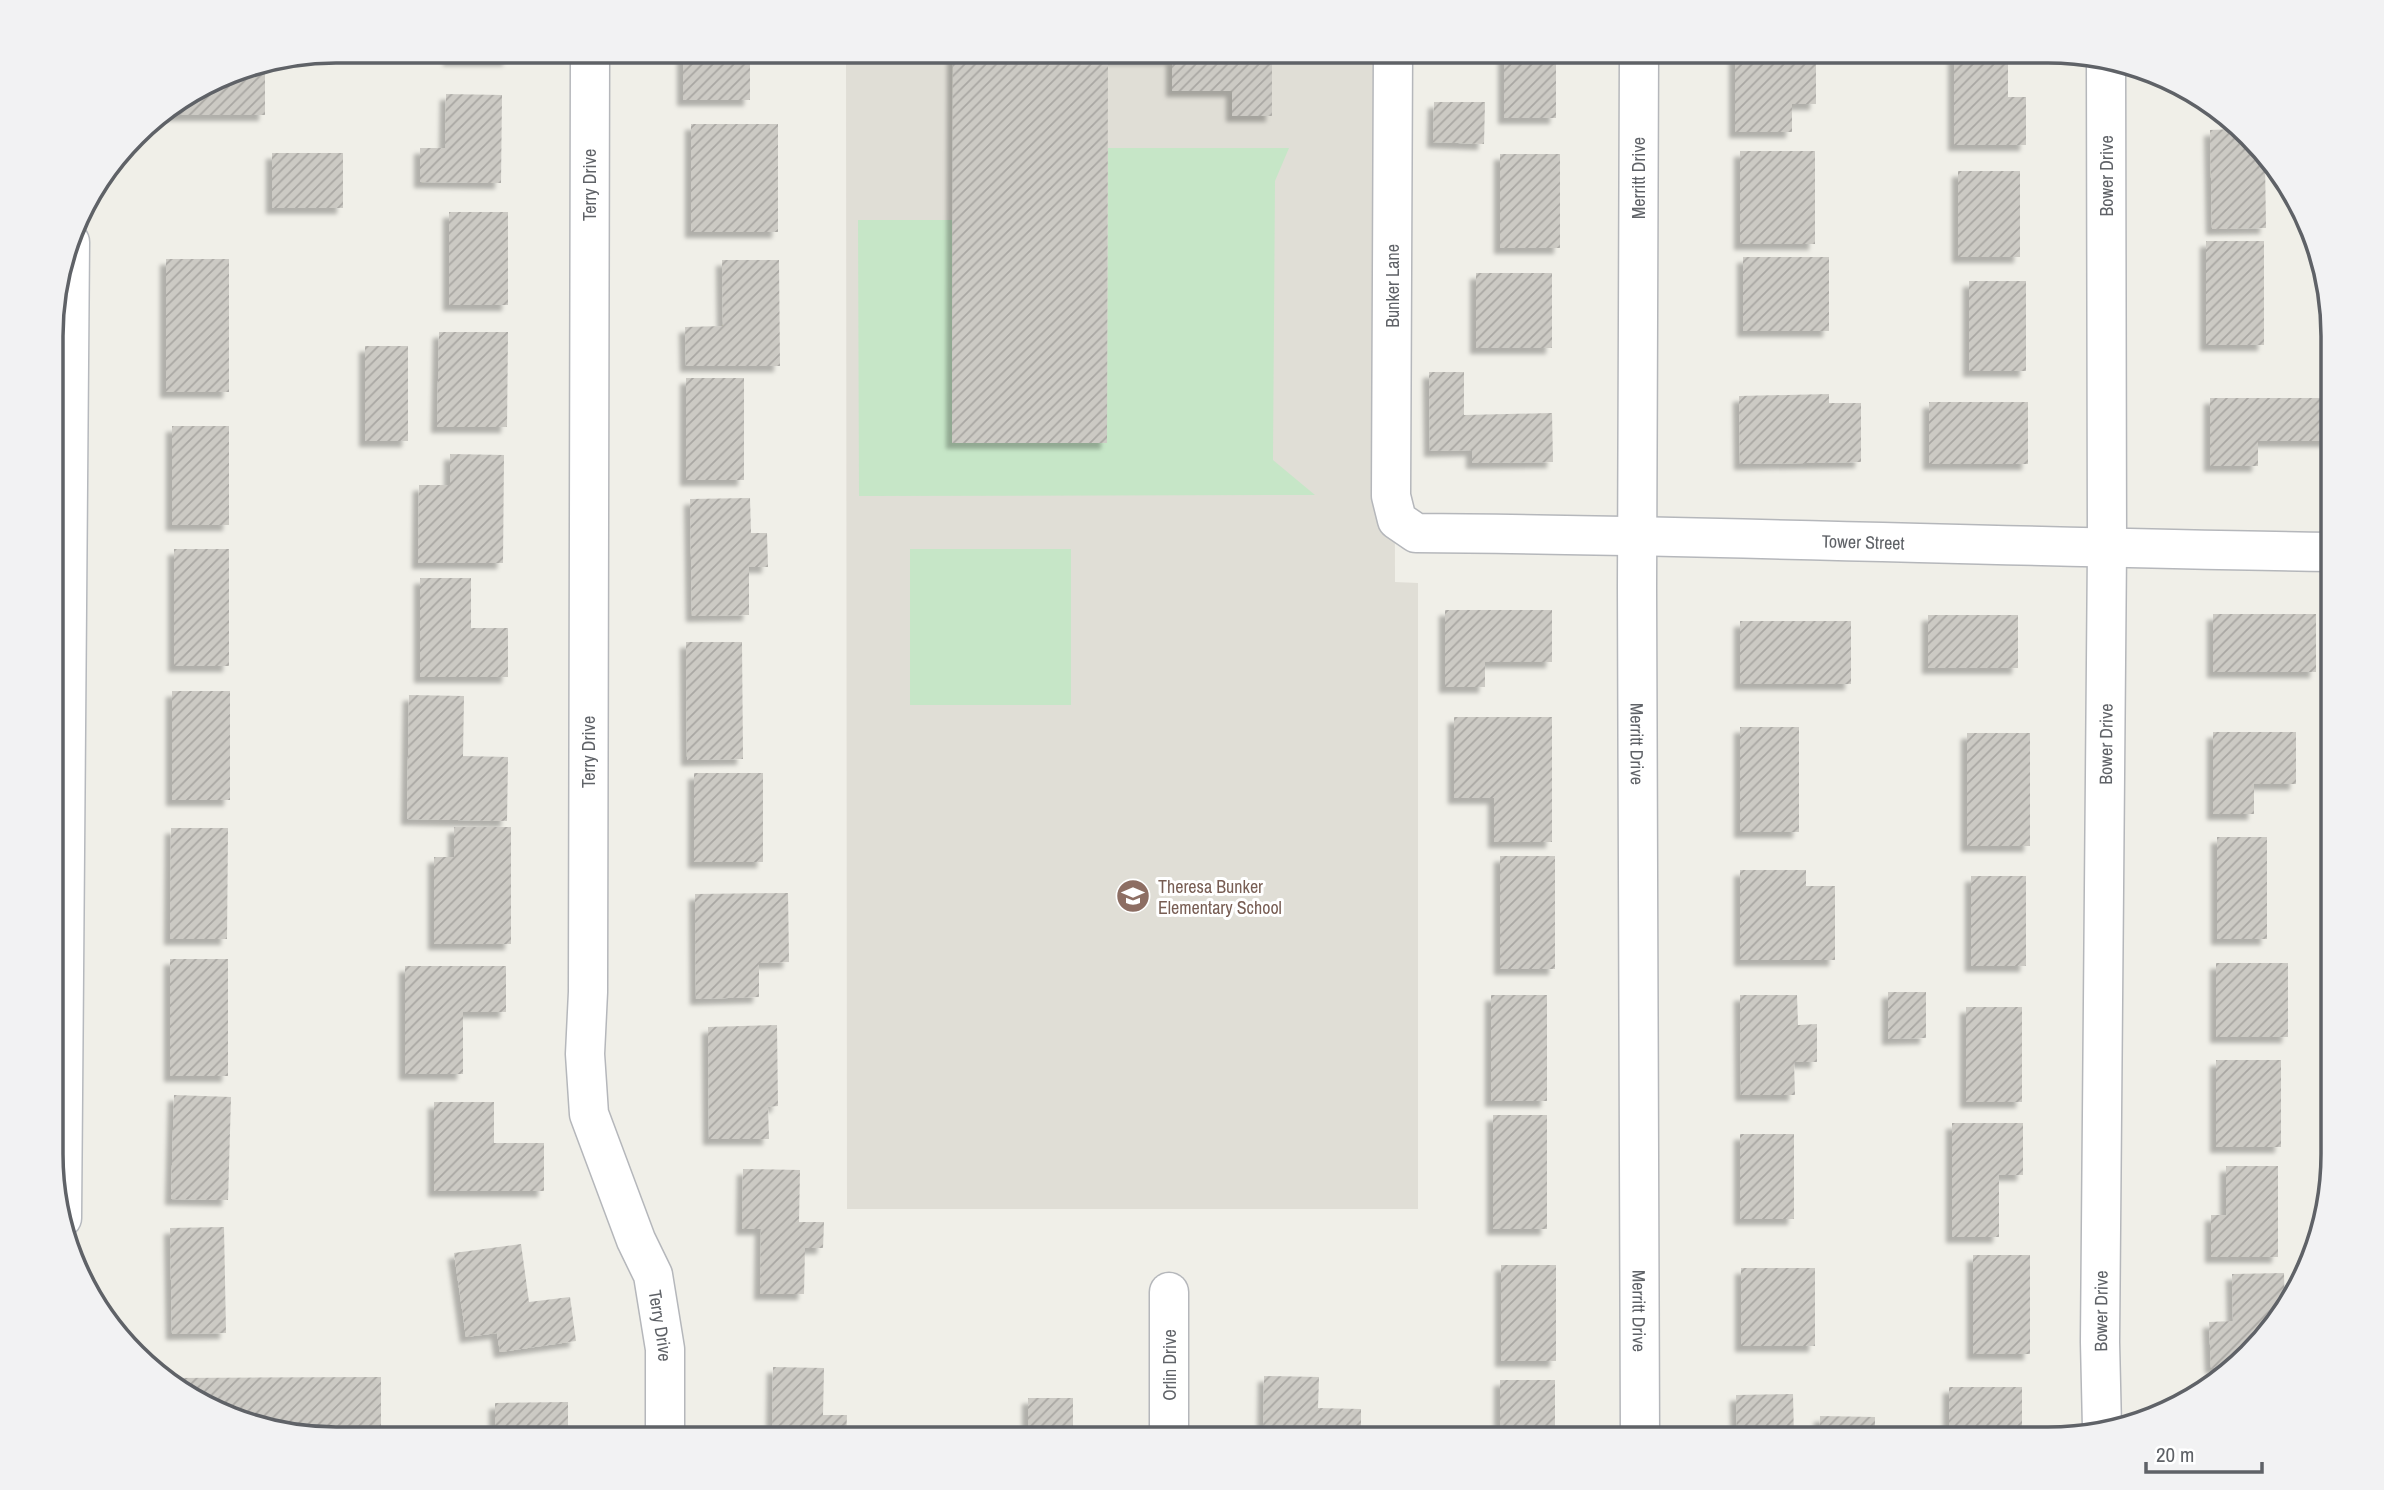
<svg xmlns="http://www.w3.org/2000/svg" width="2384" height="1490" viewBox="0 0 2384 1490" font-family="'Archivo Narrow',sans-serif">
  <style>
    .education { fill: #e0ded6 }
    .park { fill: #c6e6c7 }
    .building { fill: url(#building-hatch); filter: url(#shadow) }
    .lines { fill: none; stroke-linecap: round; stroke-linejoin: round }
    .street-casing { stroke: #b5b7bb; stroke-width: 41 }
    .secondary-casing { stroke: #b6b9be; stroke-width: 41 }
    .street { stroke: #fff; stroke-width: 38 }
    .secondary { stroke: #fff; stroke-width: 38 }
    .labels { text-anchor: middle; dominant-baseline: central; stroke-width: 6; stroke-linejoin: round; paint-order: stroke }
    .street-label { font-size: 18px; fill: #5f6267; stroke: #fff }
    .education-label { font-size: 18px; fill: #785e54; stroke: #fff; text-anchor: start }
    .rim { fill: none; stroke: #5f6267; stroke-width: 3.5 }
  </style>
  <defs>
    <pattern id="building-hatch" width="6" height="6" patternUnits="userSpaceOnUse" patternTransform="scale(1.75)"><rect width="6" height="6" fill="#cccac4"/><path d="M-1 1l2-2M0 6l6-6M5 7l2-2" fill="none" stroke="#a9a7a3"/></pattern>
    <filter id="shadow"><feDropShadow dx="-6" dy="6" stdDeviation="2" flood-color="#0004"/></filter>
  </defs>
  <rect width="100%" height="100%" fill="#f0efe8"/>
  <!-- education -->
  <polygon class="education" points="846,51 1394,51 1395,582 1418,583 1418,1209 847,1209"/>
  <!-- park -->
  <g class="park">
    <polygon points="1108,148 1289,148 1275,181 1273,460 1315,495 859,496 858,220 952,220 952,443 1107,443"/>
    <rect x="910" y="549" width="161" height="156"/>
  </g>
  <!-- building -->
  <g class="building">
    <rect x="449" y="51" width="60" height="9"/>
    <rect x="683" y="51" width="67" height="49"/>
    <polygon points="953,51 1272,51 1272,116 1232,116 1232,91 1172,91 1172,59 1108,59 1107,443 952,443"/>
    <rect x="1504" y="51" width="52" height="67"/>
    <polygon points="1735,53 1816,53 1816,104 1792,104 1792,132 1735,132"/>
    <polygon points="1954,55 2008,55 2008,97 2026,97 2026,145 1954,145"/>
    <polygon points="265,65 265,115 173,115 173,106 227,72"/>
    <polygon points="446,94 502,95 501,183 420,182 420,148 445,148"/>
    <polygon points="1434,102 1485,102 1484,144 1433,142"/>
    <rect x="691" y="124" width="87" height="108"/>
    <polygon points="2235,129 2265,162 2266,228 2212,229 2210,130"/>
    <rect x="1740" y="151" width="75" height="93"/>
    <rect x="272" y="153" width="71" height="55"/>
    <rect x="1500" y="154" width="60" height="94"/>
    <rect x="1958" y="171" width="62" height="86"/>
    <rect x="449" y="212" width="59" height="93"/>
    <rect x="2206" y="241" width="58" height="104"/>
    <rect x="1743" y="257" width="86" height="74"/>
    <rect x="166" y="259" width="63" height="133"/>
    <polygon points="722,260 779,260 780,366 686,366 685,327 723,326"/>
    <rect x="1476" y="273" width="76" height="75"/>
    <rect x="1969" y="281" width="57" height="90"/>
    <polygon points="439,332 508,332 507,427 437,427"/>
    <rect x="365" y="346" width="43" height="95"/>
    <polygon points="1429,372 1464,372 1464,415 1552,413 1553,462 1472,463 1472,450 1430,451"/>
    <rect x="686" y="378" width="58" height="102"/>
    <polygon points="1829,394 1829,403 1861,403 1861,462 1740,464 1739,396"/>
    <polygon points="2210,398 2330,398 2330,441 2258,441 2258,466 2210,466"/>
    <rect x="1929" y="402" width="99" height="62"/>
    <rect x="172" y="426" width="57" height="99"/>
    <polygon points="450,454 504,455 503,563 418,563 419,485 450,485"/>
    <polygon points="750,498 751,533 767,533 768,567 749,567 749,615 692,616 690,499"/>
    <rect x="174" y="549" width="55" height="117"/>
    <polygon points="420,578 471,578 471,628 508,628 508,677 420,677"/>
    <polygon points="1445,610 1552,610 1552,662 1485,662 1485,687 1445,687"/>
    <rect x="2213" y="614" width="103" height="58"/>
    <rect x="1928" y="615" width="90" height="53"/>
    <rect x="1740" y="621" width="111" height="63"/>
    <polygon points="686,642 742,642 743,759 687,760"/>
    <rect x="172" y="691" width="58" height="109"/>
    <polygon points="409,695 464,696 463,756 508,757 507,821 407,819"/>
    <polygon points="1454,717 1552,717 1552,842 1494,842 1494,798 1454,798"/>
    <rect x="1740" y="727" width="59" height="105"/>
    <polygon points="2213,732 2296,732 2296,784 2254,784 2254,814 2213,814"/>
    <rect x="1967" y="733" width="63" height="113"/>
    <rect x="694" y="773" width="69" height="89"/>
    <polygon points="454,827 511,827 511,944 434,944 434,857 454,857"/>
    <polygon points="171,828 228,828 227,939 170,939"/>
    <rect x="2217" y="837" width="50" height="102"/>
    <rect x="1500" y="856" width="55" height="113"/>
    <polygon points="1740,870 1806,870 1806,886 1835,886 1835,960 1740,960"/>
    <rect x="1971" y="876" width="55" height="90"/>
    <polygon points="788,893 789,962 759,963 759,997 696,999 695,894"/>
    <rect x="170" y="959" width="58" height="117"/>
    <rect x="2216" y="963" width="72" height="74"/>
    <polygon points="405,966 506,966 506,1012 463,1012 463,1074 405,1074"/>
    <polygon points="1888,992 1926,992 1926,1038 1888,1039"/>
    <rect x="1491" y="995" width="56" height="106"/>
    <polygon points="1740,995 1797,995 1798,1025 1817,1024 1817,1062 1794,1062 1795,1095 1741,1095"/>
    <rect x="1966" y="1007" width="56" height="95"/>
    <polygon points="777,1025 778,1106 768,1107 769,1139 709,1139 708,1027"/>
    <rect x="2216" y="1060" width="65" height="87"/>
    <polygon points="174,1095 231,1097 228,1200 171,1199"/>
    <polygon points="434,1102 494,1102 494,1143 544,1143 544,1191 434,1191"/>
    <rect x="1493" y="1115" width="54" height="114"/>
    <polygon points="1952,1123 2023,1123 2023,1175 1999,1175 1999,1237 1952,1237"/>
    <rect x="1740" y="1134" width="54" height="85"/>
    <polygon points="2226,1166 2278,1166 2278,1257 2211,1257 2211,1215 2226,1215"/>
    <polygon points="743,1169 800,1170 799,1222 824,1222 823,1248 805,1248 804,1294 760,1294 761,1229 742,1229"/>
    <polygon points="224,1227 226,1333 172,1334 170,1228"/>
    <polygon points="521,1244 529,1302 570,1297 576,1341 500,1352 497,1333 466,1337 454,1253"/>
    <rect x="1973" y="1255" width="57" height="99"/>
    <rect x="1501" y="1265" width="55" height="96"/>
    <rect x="1741" y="1268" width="74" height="78"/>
    <polygon points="2284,1273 2285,1313 2227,1367 2211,1368 2209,1322 2233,1321 2232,1274"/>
    <polygon points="773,1367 824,1368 823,1415 847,1415 846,1439 772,1439"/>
    <polygon points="1264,1376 1319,1377 1318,1408 1361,1409 1361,1439 1263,1439"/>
    <polygon points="381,1377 381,1439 335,1439 245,1424 178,1391 170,1383 170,1378"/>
    <rect x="1500" y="1380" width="55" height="59"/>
    <rect x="1949" y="1387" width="73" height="52"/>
    <polygon points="1793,1394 1794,1439 1737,1439 1736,1395"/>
    <rect x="1028" y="1398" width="45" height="41"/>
    <polygon points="568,1402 568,1439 495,1439 495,1403"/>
    <polygon points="1820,1416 1875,1417 1875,1439 1819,1439"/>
  </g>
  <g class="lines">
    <!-- street casing -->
    <g class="street-casing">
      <g id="street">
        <path id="s1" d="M 590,51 L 588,992 L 585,1054 L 589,1114 L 636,1240 L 653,1275 L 665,1349 L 665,1439"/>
        <path id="s2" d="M 1393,51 L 1391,496 L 1397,520 L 1416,533 C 1721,535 2027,548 2333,552"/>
        <path id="s3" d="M 1639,51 L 1637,587 L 1640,1439"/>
        <polyline points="1169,1292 1169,1439"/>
        <path id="s4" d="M 2102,1428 L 2100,1342 L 2107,549 L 2106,58"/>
      </g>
    </g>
    <!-- secondary casing -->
    <g class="secondary-casing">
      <polyline id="secondary" points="62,1218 70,242"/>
    </g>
    <!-- street -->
    <use href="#street" class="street"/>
    <!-- secondary -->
    <use href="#secondary" class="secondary"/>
  </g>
  <!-- icons -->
  <defs>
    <g id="school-disc" transform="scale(1.75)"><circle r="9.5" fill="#8d6e63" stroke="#fff"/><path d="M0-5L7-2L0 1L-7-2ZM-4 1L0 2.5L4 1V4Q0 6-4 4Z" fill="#fff"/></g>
  </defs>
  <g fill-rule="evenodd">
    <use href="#school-disc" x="1133" y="896"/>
  </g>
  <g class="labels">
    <!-- street labels -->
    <g class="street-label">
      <text transform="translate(2106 176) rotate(-90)">Bower Drive</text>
      <text transform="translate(1638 178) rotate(-90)">Merritt Drive</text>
      <text transform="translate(589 185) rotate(-90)">Terry Drive</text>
      <text transform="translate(1392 286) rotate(-90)">Bunker Lane</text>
      <text stroke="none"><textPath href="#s2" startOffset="940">Tower Street</textPath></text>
      <text stroke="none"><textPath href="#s4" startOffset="684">Bower Drive</textPath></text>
      <text stroke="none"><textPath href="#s3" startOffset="693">Merritt Drive</textPath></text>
      <text transform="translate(588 752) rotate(-90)">Terry Drive</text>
      <text stroke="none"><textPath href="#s4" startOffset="117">Bower Drive</textPath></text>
      <text stroke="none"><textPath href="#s3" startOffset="1260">Merritt Drive</textPath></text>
      <text stroke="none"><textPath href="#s1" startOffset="1288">Terry Drive</textPath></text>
      <text transform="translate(1169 1365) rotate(-90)">Orlin Drive</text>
    </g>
    <!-- education labels -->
    <g class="education-label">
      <text x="1158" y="886">Theresa Bunker<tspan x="1158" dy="21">Elementary School</tspan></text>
    </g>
  </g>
  <!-- crop -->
  <path d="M0 0H2384V1490H0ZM336 63H2048A273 273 0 0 1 2321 336V1154A273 273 0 0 1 2048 1427H336A273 273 0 0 1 63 1154V336A273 273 0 0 1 336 63Z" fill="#f2f2f3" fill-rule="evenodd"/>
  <path class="rim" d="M336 63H2048A273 273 0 0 1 2321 336V1154A273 273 0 0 1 2048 1427H336A273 273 0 0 1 63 1154V336A273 273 0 0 1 336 63Z"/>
  <!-- scale -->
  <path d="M2146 1462v10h116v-10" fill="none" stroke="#5f6267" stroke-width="3.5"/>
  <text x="2156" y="1462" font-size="21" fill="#5f6267" stroke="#ffffff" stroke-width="5" paint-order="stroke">20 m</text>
</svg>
